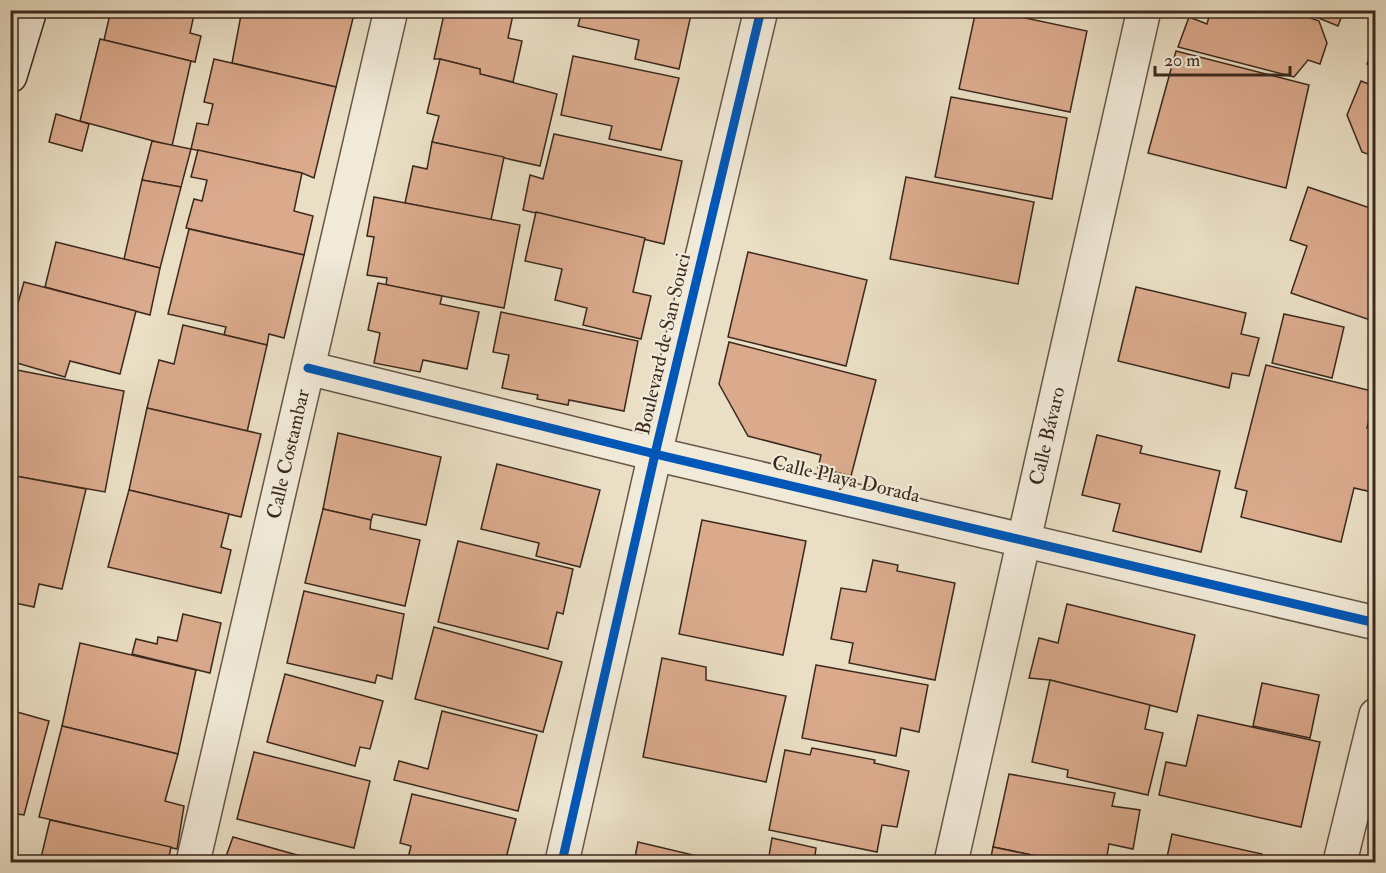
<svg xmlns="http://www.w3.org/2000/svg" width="1386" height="873" viewBox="0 0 1386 873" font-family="'IM FELL Double Pica',serif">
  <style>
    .building { fill: #dbaa8d; stroke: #3b291d; stroke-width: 1.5 }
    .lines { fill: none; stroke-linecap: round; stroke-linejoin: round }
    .street-casing { stroke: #675647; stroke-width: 36 }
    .secondary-casing { stroke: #3b291d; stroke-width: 36 }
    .street { stroke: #f1ead9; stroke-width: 33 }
    .secondary { stroke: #f1ead9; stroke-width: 33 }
    .cycleway-casing { stroke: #f1ead9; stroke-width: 13 }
    .cycleway { stroke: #0057b8; stroke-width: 9 }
    .labels { text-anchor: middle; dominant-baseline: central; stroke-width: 4.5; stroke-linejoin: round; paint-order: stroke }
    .street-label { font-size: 20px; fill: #3b291d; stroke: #f1ead9 }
  </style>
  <rect width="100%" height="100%" fill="#eadfc5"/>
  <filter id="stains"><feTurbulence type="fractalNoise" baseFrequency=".00333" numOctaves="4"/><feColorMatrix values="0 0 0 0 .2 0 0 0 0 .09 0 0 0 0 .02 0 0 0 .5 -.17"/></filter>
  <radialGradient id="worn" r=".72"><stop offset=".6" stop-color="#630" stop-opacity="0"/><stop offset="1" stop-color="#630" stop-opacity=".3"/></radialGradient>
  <!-- building -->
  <g class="building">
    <polygon points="111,10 195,10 190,33 201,36 195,62 104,40"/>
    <polygon points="223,10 355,10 336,87 232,63 241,15"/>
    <polygon points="445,10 514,10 508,38 522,41 513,82 480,74 480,69 440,59 434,59"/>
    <polygon points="582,10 692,10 679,69 635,59 639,40 578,26"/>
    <polygon points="976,10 987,10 1087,31 1070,112 959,89"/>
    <polygon points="1211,10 1288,10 1319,21 1327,43 1320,64 1308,60 1294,77 1178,47 1189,17 1207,24"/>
    <polygon points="1299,10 1344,10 1338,26"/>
    <polygon points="1376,38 1376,67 1367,64"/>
    <polygon points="100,39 191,61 172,146 80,121"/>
    <polygon points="1176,51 1309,85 1286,188 1148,153"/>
    <polygon points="573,56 679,78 661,150 609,139 612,126 561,115"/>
    <polygon points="214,59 336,87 314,178 302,173 191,149 197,123 208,125 213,104 204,102"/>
    <polygon points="440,59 480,69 480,74 557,94 540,166 432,142 439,116 427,113"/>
    <polygon points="1361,81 1376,87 1376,157 1362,152 1347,115"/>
    <polygon points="951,97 1067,118 1052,199 935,177"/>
    <polygon points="56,114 89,124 82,151 49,142"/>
    <polygon points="554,134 682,161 664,244 523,210 530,175 543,179"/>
    <polygon points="152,141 191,149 181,187 142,180"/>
    <polygon points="432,142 504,157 491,220 405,203 413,166 427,169"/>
    <polygon points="198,150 302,173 294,211 313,216 304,255 186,228 194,199 202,201 207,180 191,177"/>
    <polygon points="906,177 1034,202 1018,284 890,259"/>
    <polygon points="142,180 181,187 160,268 124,259"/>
    <polygon points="1308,187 1376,210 1376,322 1291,293 1307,246 1290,240"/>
    <polygon points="374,197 520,225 504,308 386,285 387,278 367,275 374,237 367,236"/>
    <polygon points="536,212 645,238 633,292 651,296 641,339 583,325 587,308 555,300 562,269 525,261"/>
    <polygon points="189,229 304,255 284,338 269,334 267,345 224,335 226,327 168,314"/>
    <polygon points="56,242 160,268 150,315 45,287"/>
    <polygon points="748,252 867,280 846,366 728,337"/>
    <polygon points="24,282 136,311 120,374 70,361 65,377 10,361 10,331"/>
    <polygon points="378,283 442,296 440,304 479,312 467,369 423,360 420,372 374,363 380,333 368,330"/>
    <polygon points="1136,287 1246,313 1241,334 1259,338 1249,376 1232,373 1229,388 1118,361"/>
    <polygon points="501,312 638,341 624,411 569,400 568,405 537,399 538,395 502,388 509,355 493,352"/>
    <polygon points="1284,314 1344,327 1332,378 1272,363"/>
    <polygon points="183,325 267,345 247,432 147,408 159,360 174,364"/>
    <polygon points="729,342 876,380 851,476 818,468 821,455 748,436 719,384"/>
    <polygon points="1266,365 1376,392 1367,428 1376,430 1376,493 1354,488 1341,542 1241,517 1247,491 1235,488"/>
    <polygon points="12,369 124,391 105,492 10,475 10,377"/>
    <polygon points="147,408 261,434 241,517 129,490"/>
    <polygon points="338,433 441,457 426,525 373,514 371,520 323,509"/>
    <polygon points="1097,435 1142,446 1140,453 1220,471 1201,552 1113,531 1120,504 1082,495"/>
    <polygon points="497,464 600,490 580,567 536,556 539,543 481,529"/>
    <polygon points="10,475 86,489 62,589 39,584 34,607 10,602"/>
    <polygon points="129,490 229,514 221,547 231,550 221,593 108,567"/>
    <polygon points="323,509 371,520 370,529 420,540 405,606 305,583"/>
    <polygon points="702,520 806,541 783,655 679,634"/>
    <polygon points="458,541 573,569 563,614 557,612 548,649 438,622"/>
    <polygon points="873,560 898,565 897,571 955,583 935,680 849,663 853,643 831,639 841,588 866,592"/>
    <polygon points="304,591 404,614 392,679 377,675 375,683 287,663"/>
    <polygon points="1067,604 1195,635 1177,712 1050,680 1029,678 1039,638 1058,643"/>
    <polygon points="183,614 221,623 210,673 132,654 136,639 157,644 158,637 177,641"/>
    <polygon points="434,627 562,662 543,732 415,699"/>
    <polygon points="80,643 196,670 178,754 62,726"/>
    <polygon points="662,658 706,667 706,680 786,696 766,782 643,757"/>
    <polygon points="816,665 928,685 919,732 901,728 896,756 802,738"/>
    <polygon points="285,674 383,701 370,749 360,747 355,766 267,742"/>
    <polygon points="1050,680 1150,705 1145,729 1163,733 1148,795 1067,777 1068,770 1032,762"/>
    <polygon points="1262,683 1319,695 1310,738 1253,726"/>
    <polygon points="10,710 49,721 24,815 10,813"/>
    <polygon points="442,711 537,735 518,811 394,780 399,761 428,769"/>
    <polygon points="1198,715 1320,742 1301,827 1159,795 1166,762 1186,766"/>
    <polygon points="62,726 178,754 165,801 184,806 177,849 39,817"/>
    <polygon points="812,748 875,760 874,763 909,771 897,827 882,825 877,852 769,830 785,750 810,755"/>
    <polygon points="254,752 370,781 354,848 237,819"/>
    <polygon points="1009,774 1115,793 1112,806 1140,810 1133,849 1109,844 1106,862 1036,862 1037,856 993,847"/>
    <polygon points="412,794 516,819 505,862 407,862 411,846 400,843"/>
    <polygon points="50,820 171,847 168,862 40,862"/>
    <polygon points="1172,834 1262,854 1260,862 1166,862"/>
    <polygon points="233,837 322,862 224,862"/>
    <polygon points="772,838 816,848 815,855 847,862 768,862"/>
    <polygon points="638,842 714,860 713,862 634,862"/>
    <polygon points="993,847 1037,856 1036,862 990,862"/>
    <polygon points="598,857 622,862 597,862"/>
  </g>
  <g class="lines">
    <!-- street casing -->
    <g class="street-casing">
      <g id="street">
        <polyline points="308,368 655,454 1376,623"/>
        <polyline points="193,862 391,10"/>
        <polyline points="562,862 655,454 761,10"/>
        <polyline points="951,862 1144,10"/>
        <polyline points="1340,862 1376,715"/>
      </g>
    </g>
    <!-- secondary casing -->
    <g class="secondary-casing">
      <polyline id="secondary" points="10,76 30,10"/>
    </g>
    <!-- street -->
    <use href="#street" class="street"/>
    <!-- secondary -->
    <use href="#secondary" class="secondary"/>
    <!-- cycleway casing -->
    <g class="cycleway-casing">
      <g id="cycleway">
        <polyline points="308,368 655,454 1376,623"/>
        <polyline points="562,862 655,454 761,10"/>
      </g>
    </g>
    <!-- cycleway -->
    <use href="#cycleway" class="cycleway"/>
  </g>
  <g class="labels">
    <!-- street labels -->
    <g class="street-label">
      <text transform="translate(663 344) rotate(-77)">Boulevard de San Souci</text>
      <text transform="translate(1047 436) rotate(-77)">Calle Bávaro</text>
      <text transform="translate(288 454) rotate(-77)">Calle Costambar</text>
      <text transform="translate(846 479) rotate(13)">Calle Playa Dorada</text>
    </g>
  </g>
  <!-- margin -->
  <rect width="1386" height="873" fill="none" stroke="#eadfc5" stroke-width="36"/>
  <rect x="12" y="12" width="1362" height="849" fill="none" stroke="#3b291d" stroke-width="3"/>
  <rect x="18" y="18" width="1350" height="837" fill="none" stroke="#3b291d" stroke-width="1.5"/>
  <!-- scale -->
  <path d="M1155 66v9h135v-9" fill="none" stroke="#3b291d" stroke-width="3"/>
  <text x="1164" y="66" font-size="18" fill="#3b291d" stroke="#f1ead9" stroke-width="4.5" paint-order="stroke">20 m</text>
  <rect width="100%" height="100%" filter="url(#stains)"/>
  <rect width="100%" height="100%" fill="url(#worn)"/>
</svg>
